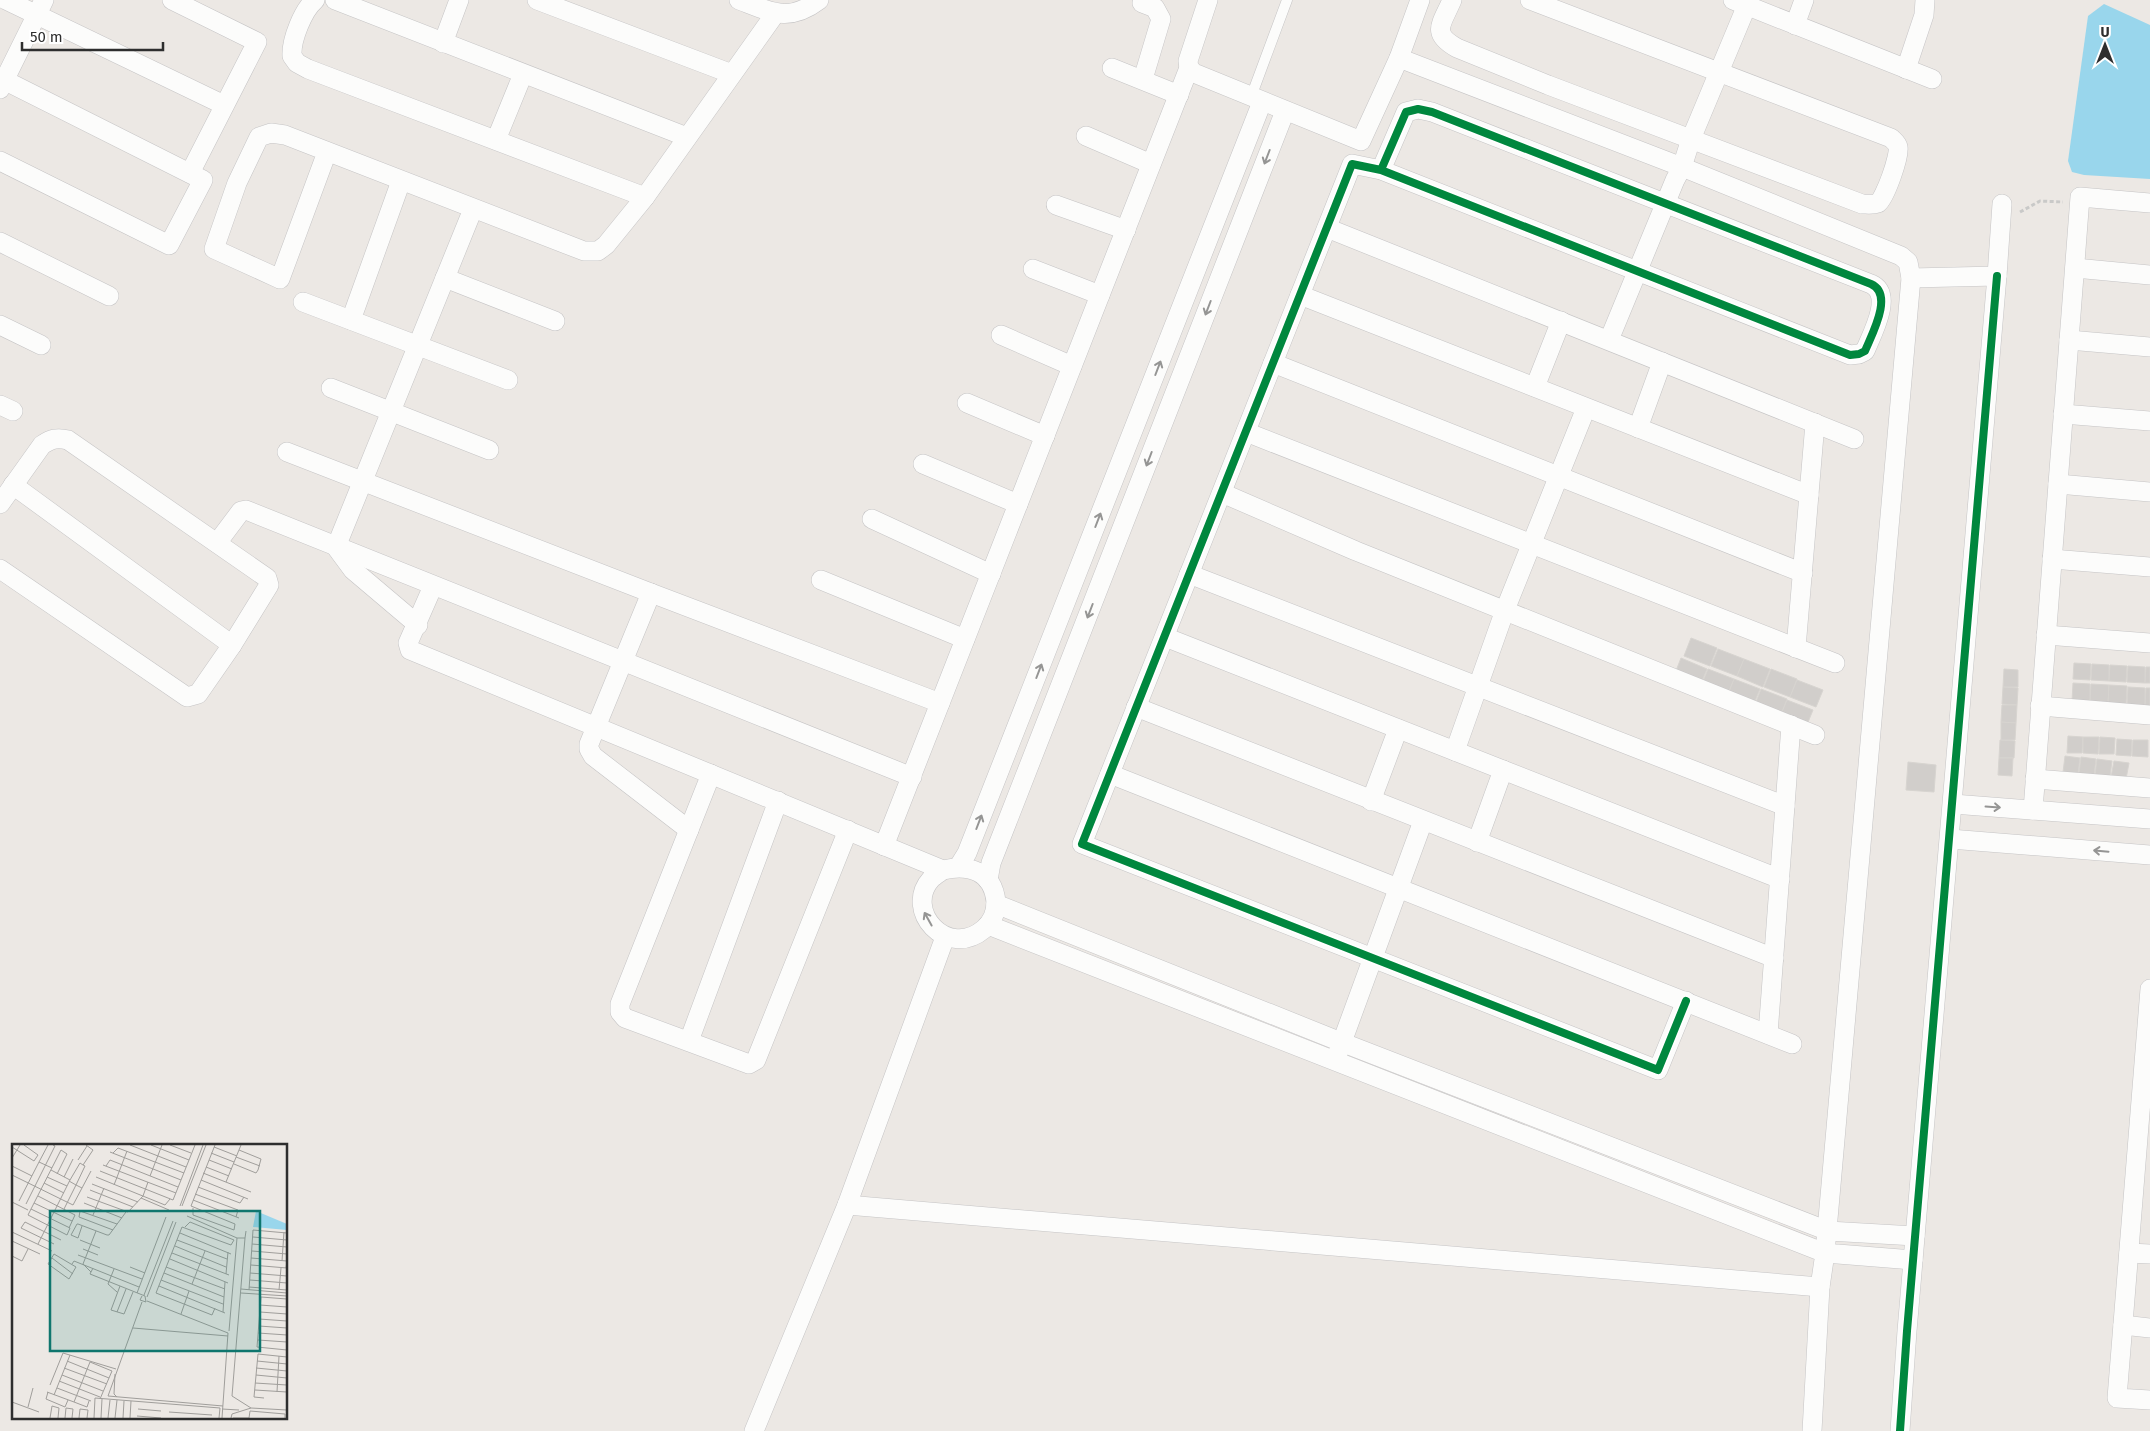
<svg xmlns="http://www.w3.org/2000/svg" width="2150" height="1431" viewBox="0 0 2150 1431" font-family="'Fira Sans',sans-serif">
  <style>
    .water { fill: #99d6ec }
    .building { fill: #d1cecb; stroke: #d7d4d0 }
    .lines { fill: none; stroke-linecap: round; stroke-linejoin: round }
    .lane-casing { stroke: #c5c4c5; stroke-width: 11 }
    .street-casing { stroke: #c5c4c5; stroke-width: 20 }
    .path { stroke: #c9c9c8; stroke-width: 3; stroke-dasharray: 4 2.5; stroke-linecap: butt }
    .lane { stroke: #fcfcfb; stroke-width: 10 }
    .street { stroke: #fcfcfb; stroke-width: 19 }
    .cycleway-casing { stroke: #fff; stroke-width: 11 }
    .cycleway { stroke: #00873e; stroke-width: 8 }
    .oneway { stroke: #959594 }
    .inset-road { fill: none; stroke: #a09e9b; stroke-width: 1 }
    .view { fill: #0f766e; fill-opacity: 0.15; stroke: #0f766e; stroke-width: 2.5 }
    .inset-edge { fill: none; stroke: #2e2e2e; stroke-width: 2.5 }
  </style>
  <rect width="100%" height="100%" fill="#ece8e4"/>
  <!-- water -->
  <polygon class="water" points="2104,4 2150,25 2150,179 2084,175 2072,172 2068,161 2088,16"/>
  <!-- building -->
  <g class="building">
    <polygon points="1691,638 1717,648 1710,666 1684,656"/>
    <polygon points="1718,649 1744,659 1737,676 1711,666"/>
    <polygon points="1681,658 1707,669 1700,686 1674,676"/>
    <polygon points="1744,659 1770,669 1763,687 1737,676"/>
    <polygon points="2074,663 2091,664 2090,680 2073,679"/>
    <polygon points="2092,664 2109,665 2109,681 2091,680"/>
    <polygon points="2110,665 2127,666 2126,682 2109,681"/>
    <polygon points="2128,666 2145,667 2145,683 2127,682"/>
    <polygon points="2146,667 2150,667 2150,683 2145,683"/>
    <polygon points="1708,669 1734,679 1727,696 1701,686"/>
    <polygon points="1771,669 1797,679 1790,697 1764,687"/>
    <polygon points="2004,669 2018,670 2018,687 2003,687"/>
    <polygon points="1734,679 1760,689 1753,706 1727,697"/>
    <polygon points="1797,680 1823,690 1816,707 1790,697"/>
    <polygon points="2073,683 2090,684 2090,702 2072,702"/>
    <polygon points="2091,684 2109,685 2108,703 2090,702"/>
    <polygon points="2109,685 2127,686 2126,705 2108,704"/>
    <polygon points="2003,687 2018,688 2017,705 2002,704"/>
    <polygon points="2128,687 2145,688 2145,706 2127,705"/>
    <polygon points="2146,688 2150,688 2150,706 2145,706"/>
    <polygon points="1761,689 1787,699 1780,717 1754,707"/>
    <polygon points="1787,700 1813,710 1806,727 1780,717"/>
    <polygon points="2002,705 2017,705 2016,723 2001,722"/>
    <polygon points="2001,722 2016,723 2015,740 2001,740"/>
    <polygon points="2068,736 2083,737 2082,753 2067,753"/>
    <polygon points="2083,737 2099,737 2098,754 2083,753"/>
    <polygon points="2100,737 2115,738 2114,754 2099,754"/>
    <polygon points="2117,739 2132,740 2131,756 2116,755"/>
    <polygon points="2000,740 2015,741 2014,758 1999,758"/>
    <polygon points="2133,740 2148,740 2148,757 2132,756"/>
    <polygon points="2065,756 2080,758 2078,774 2063,772"/>
    <polygon points="2081,757 2096,759 2094,776 2079,773"/>
    <polygon points="1999,758 2013,758 2012,776 1998,775"/>
    <polygon points="2097,759 2112,761 2110,777 2095,775"/>
    <polygon points="2114,761 2129,763 2126,779 2111,777"/>
    <polygon points="1908,762 1936,765 1934,792 1906,790"/>
  </g>
  <g class="lines">
    <!-- lane casing -->
    <g class="lane-casing">
      <polyline id="lane" points="1251,97 1287,0"/>
    </g>
    <!-- street casing -->
    <g class="street-casing">
      <g id="street">
        <polyline points="6,0 224,105"/>
        <polyline points="172,0 257,42 190,173"/>
        <path d="M 315,0 C 303,10 291,40 292,56 L 297,63 L 308,69 L 645,197"/>
        <polyline points="335,0 687,137"/>
        <polyline points="537,0 732,74"/>
        <path d="M 739,0 C 771,12 789,23 819,0"/>
        <polyline points="1208,0 1188,61 1189,68 1194,73 1361,141 1399,58 1420,0"/>
        <path d="M 1452,0 C 1442,24 1430,33 1457,48 L 1548,85 L 1862,204 C 1867,204 1873,205 1878,203 C 1885,198 1900,156 1898,147 C 1897,143 1894,141 1891,138 L 1530,0"/>
        <polyline points="1733,0 1932,79"/>
        <polyline points="1142,3 1155,8 1161,19 1143,79"/>
        <polyline points="1795,25 1804,0"/>
        <polyline points="443,43 459,0"/>
        <polyline points="1399,58 1682,167 1901,256 1908,262 1911,278 1825,1253 1913,1260"/>
        <polyline points="1112,68 1179,95"/>
        <polyline points="1906,69 1924,15 1925,0"/>
        <polyline points="0,78 203,180 169,245 0,161"/>
        <polyline points="0,89 44,0"/>
        <polyline points="1086,136 1151,164"/>
        <polyline points="496,140 523,74"/>
        <polyline points="327,152 280,279 214,249 237,183 259,137 271,133 285,135 584,251 598,251 606,245 645,197 775,14"/>
        <path d="M 1381,170 L 1406,112 L 1418,109 L 1432,112 L 1871,284 C 1894,294 1872,334 1865,351 L 1859,354 L 1850,355 L 1381,170 L 1352,164 L 1082,844 L 1658,1070 L 1686,1001"/>
        <polyline points="1056,205 1126,230"/>
        <polyline points="1327,228 1854,439"/>
        <polyline points="0,242 109,296"/>
        <polyline points="2075,268 2150,275"/>
        <polyline points="1033,269 1100,295"/>
        <polyline points="445,278 555,321"/>
        <polyline points="1911,278 1997,276 2002,204"/>
        <polyline points="1300,295 1809,495"/>
        <polyline points="303,302 508,380"/>
        <polyline points="351,320 401,181"/>
        <polyline points="0,325 41,345"/>
        <polyline points="1001,335 1072,366"/>
        <polyline points="1609,340 1675,180 1682,167 1691,139 1747,5"/>
        <polyline points="2069,340 2150,347"/>
        <polyline points="1273,363 1803,573"/>
        <polyline points="1535,387 1561,321"/>
        <polyline points="331,388 489,450"/>
        <polyline points="967,403 1045,436"/>
        <polyline points="0,405 13,411"/>
        <polyline points="2063,414 2150,421"/>
        <polyline points="1638,428 1662,362"/>
        <polyline points="1246,432 1835,663"/>
        <polyline points="287,452 651,593 940,703"/>
        <polyline points="923,464 1018,504"/>
        <polyline points="2058,484 2150,492"/>
        <polyline points="13,485 232,645"/>
        <polyline points="1222,493 1356,551 1815,735"/>
        <path d="M 0,504 L 42,445 C 51,439 57,437 68,440 L 267,578 L 269,585 L 232,645 L 198,694 L 187,697 L 0,569"/>
        <polyline points="872,519 991,574"/>
        <polyline points="217,543 241,511 246,510 912,777"/>
        <polyline points="2052,559 2150,567"/>
        <polyline points="1189,574 1785,806"/>
        <polyline points="821,580 965,639"/>
        <path d="M 433,586 L 408,643 L 410,650 L 943,870 C 969,864 993,871 996,902 C 996,912 992,922 984,929 C 947,960 903,910 931,879 C 934,876 939,873 943,870"/>
        <polyline points="651,593 589,744 589,749 593,756 689,830"/>
        <polyline points="418,625 353,570 336,547 473,209"/>
        <polyline points="2046,635 2150,643"/>
        <polyline points="1165,637 1780,879"/>
        <polyline points="1796,648 1815,423"/>
        <polyline points="2040,706 2150,715"/>
        <polyline points="1136,707 1774,958"/>
        <polyline points="1455,751 1505,610 1586,408"/>
        <polyline points="711,774 620,1004 620,1012 625,1018 749,1064 756,1060 848,830"/>
        <polyline points="1110,774 1792,1044"/>
        <polyline points="2035,779 2150,788"/>
        <polyline points="1371,801 1398,729"/>
        <polyline points="1953,804 2150,819"/>
        <polyline points="2033,810 2080,197 2150,203"/>
        <polyline points="1950,839 2150,855"/>
        <polyline points="1477,842 1503,770"/>
        <polyline points="884,846 1189,68"/>
        <polyline points="959,866 967,853 1262,102"/>
        <polyline points="988,880 991,863 1285,111"/>
        <polyline points="996,904 1341,1042 1828,1231 1915,1236"/>
        <polyline points="988,925 1825,1253 1820,1287 1812,1431"/>
        <polyline points="2150,989 2117,1398 2150,1400"/>
        <polyline points="1768,1034 1791,725"/>
        <polyline points="689,1041 778,801"/>
        <polyline points="1338,1053 1423,821"/>
        <polyline points="847,1205 1820,1287"/>
        <polyline points="2129,1253 2150,1254"/>
        <polyline points="2123,1325 2150,1328"/>
        <polyline points="754,1431 847,1205 945,937"/>
        <polyline points="1900,1431 1907,1331 1997,276"/>
      </g>
    </g>
    <!-- path -->
    <polyline class="path" points="2020,212 2040,201 2063,202"/>
    <!-- lane -->
    <use href="#lane" class="lane"/>
    <!-- street -->
    <use href="#street" class="street"/>
    <!-- cycleway casing -->
    <g class="cycleway-casing">
      <g id="cycleway">
        <path d="M 1381,170 L 1406,112 L 1418,109 L 1432,112 L 1871,284 C 1894,294 1872,334 1865,351 L 1859,354 L 1850,355 L 1381,170 L 1352,164 L 1082,844 L 1658,1070 L 1686,1001"/>
        <polyline points="1900,1431 1907,1331 1997,276"/>
      </g>
    </g>
    <!-- cycleway -->
    <use href="#cycleway" class="cycleway"/>
  </g>
  <!-- one-way arrows -->
  <defs><path id="oneway-shaft" d="M-6 0H5M1.5-3L5.5 0L1.5 3" fill="none" stroke-width="1.6" stroke-linecap="round" stroke-linejoin="round" transform="scale(1.25)"/></defs>
  <g class="oneway">
    <use href="#oneway-shaft" transform="translate(1267 157) rotate(111)"/>
    <use href="#oneway-shaft" transform="translate(1208 308) rotate(111)"/>
    <use href="#oneway-shaft" transform="translate(1158 368) rotate(-69)"/>
    <use href="#oneway-shaft" transform="translate(1149 459) rotate(111)"/>
    <use href="#oneway-shaft" transform="translate(1098 520) rotate(-69)"/>
    <use href="#oneway-shaft" transform="translate(1090 611) rotate(111)"/>
    <use href="#oneway-shaft" transform="translate(1039 671) rotate(-69)"/>
    <use href="#oneway-shaft" transform="translate(1993 807) rotate(4)"/>
    <use href="#oneway-shaft" transform="translate(979 822) rotate(-69)"/>
    <use href="#oneway-shaft" transform="translate(2101 851) rotate(-175)"/>
    <use href="#oneway-shaft" transform="translate(928 919) rotate(-119)"/>
  </g>
  <!-- overview -->
  <g transform="translate(12 1144)">
    <rect width="275" height="275" fill="#ece8e4"/>
    <path d="M 244,67 L 275,80 L 275,86 L 241,83 Z" fill="#99d6ec"/>
    <path class="inset-road" d="M 118,1 L 174,23M 139,1 L 177,16M 158,1 L 179,9M 0,3 L 22,17 L 26,11 L 12,1M 202,3 L 225,12M 98,8 L 169,36M 101,9 L 106,4 L 172,29M 199,9 L 222,18M 224,13 L 248,22M 0,14 L 8,1M 66,16 L 75,2M 197,16 L 220,25M 27,18 L 36,1M 222,20 L 244,29 L 246,26 L 249,15 L 227,6M 71,21 L 81,6 L 74,1M 91,21 L 164,49M 0,22 L 20,32M 94,22 L 98,16 L 166,43M 194,23 L 217,32M 88,27 L 161,56 L 183,1M 191,29 L 239,48M 0,31 L 61,61 L 79,27M 138,32 L 150,1M 35,33 L 55,42M 52,33 L 61,15M 84,33 L 153,61 L 158,55M 58,36 L 68,19 L 71,21 L 73,22 L 64,41 L 70,44M 189,36 L 236,55M 214,38 L 229,1M 32,39 L 52,49M 80,40 L 126,58M 102,41 L 115,7M 186,43 L 228,59 L 232,53M 78,46 L 121,63M 183,50 L 226,66 L 224,73M 26,52 L 63,71 L 57,84M 75,53 L 116,68 L 131,52 L 136,38M 129,54 L 157,66M 181,56 L 227,74M 7,57 L 27,18 L 40,24M 0,58 L 16,66M 22,59 L 60,77M 72,59 L 110,74M 14,60 L 43,2 L 41,1M 168,62 L 191,1M 170,62 L 194,1M 181,64 L 181,71 L 222,86 L 223,80 L 179,62 L 203,1M 19,65 L 58,84 L 55,91 L 16,71 ZM 19,65 L 49,6 L 55,10 L 45,30M 52,65 L 64,41 L 57,37M 81,71 L 92,44M 175,72 L 225,94 L 233,94 L 234,87M 70,82 L 66,94 L 59,91 L 65,80 L 66,80 L 95,91 L 97,91 L 114,68M 173,83 L 178,78 L 222,96 L 219,101 L 170,83 L 144,149 L 200,171 L 203,164M 101,86 L 67,73 L 68,67 L 105,80M 0,88 L 40,107M 168,89 L 219,110M 241,93 L 275,96M 68,96 L 88,104M 165,96 L 215,115M 0,97 L 28,110M 26,100 L 58,36 L 39,26M 42,100 L 9,84 L 13,78 L 49,96M 240,100 L 275,103M 163,102 L 214,123M 71,105 L 86,111M 240,107 L 275,110M 160,109 L 217,131M 42,110 L 64,123 L 57,135 L 36,120 ZM 66,111 L 130,135M 0,112 L 10,117 L 16,105M 40,114 L 61,130M 239,114 L 275,117 L 274,124M 158,115 L 216,139M 270,117 L 272,88M 60,120 L 62,117 L 127,143M 239,121 L 275,124M 118,123 L 133,129M 154,123 L 213,145M 81,124 L 78,130 L 133,152 L 134,158 L 128,156 L 130,152M 102,125 L 96,140 L 105,148M 79,128 L 71,120 L 84,87M 152,129 L 212,153M 238,129 L 275,132M 214,130 L 216,108M 149,136 L 211,160M 238,136 L 275,139M 180,140 L 193,107M 108,142 L 99,166 L 112,170 L 121,148M 147,142 L 213,169M 237,143 L 275,146M 229,145 L 275,149M 237,146 L 241,86 L 275,89M 267,146 L 269,124M 125,149 L 154,73M 229,149 L 275,152M 132,151 L 161,77M 135,153 L 164,78M 275,155 L 249,153 L 245,203 L 275,206M 135,157 L 216,189 L 210,274M 130,158 L 96,252 L 211,262M 248,161 L 275,163M 105,168 L 114,145M 211,168 L 213,138M 248,168 L 275,170M 169,170 L 177,147M 247,175 L 275,177M 247,182 L 275,184M 121,184 L 216,192M 217,187 L 225,94M 246,189 L 275,191M 246,196 L 275,198M 55,217 L 97,234M 245,217 L 275,220M 52,224 L 95,240M 244,224 L 275,227M 103,230 L 102,250 L 105,253M 50,231 L 91,247M 244,231 L 275,234M 47,237 L 88,253M 243,239 L 275,241M 38,241 L 51,209 L 104,225M 45,244 L 79,257M 243,246 L 275,248M 35,248 L 62,258 L 78,218 L 100,227 L 88,255M 36,248 L 34,255 L 53,263 L 56,256M 265,248 L 267,212M 42,251 L 58,211M 252,254 L 242,253 L 246,210 L 275,213M 0,258 L 27,268M 62,258 L 75,263 L 77,257M 16,263 L 21,244M 239,264 L 275,266M 126,265 L 149,267M 210,265 L 227,266M 157,268 L 200,271M 125,272 L 149,274M 38,274 L 40,262 L 47,264 L 46,274M 53,274 L 54,264 L 61,265 L 60,274M 67,274 L 68,265 L 76,266 L 75,274M 82,274 L 83,254 L 208,264 L 207,274M 89,274 L 90,255M 96,274 L 98,256M 103,274 L 105,256M 111,274 L 112,257M 118,274 L 119,257M 219,274 L 220,270 L 239,264 L 220,252 L 233,94M 221,274 L 237,274M 237,274 L 238,267 L 273,270 L 273,274"/>
    <path class="view" d="M 38,67 L 248,67 L 248,207 L 38,207 Z"/>
    <rect width="275" height="275" class="inset-edge"/>
  </g>
  <!-- north arrow -->
  <g transform="translate(2105 45)" stroke="#ffffff" stroke-width="4" paint-order="stroke">
  <path d="M0-4L9 19L0 12L-9 19Z" fill="#2e2e2e"/>
  <text y="-8" font-size="14" font-weight="bold" text-anchor="middle" fill="#2e2e2e">U</text>
  </g>
  <!-- scale -->
  <path d="M22 42v8h141v-8" fill="none" stroke="#2e2e2e" stroke-width="2.5"/>
  <text x="30" y="42" font-size="15" fill="#2e2e2e" stroke="#ffffff" stroke-width="4" paint-order="stroke">50 m</text>
</svg>
